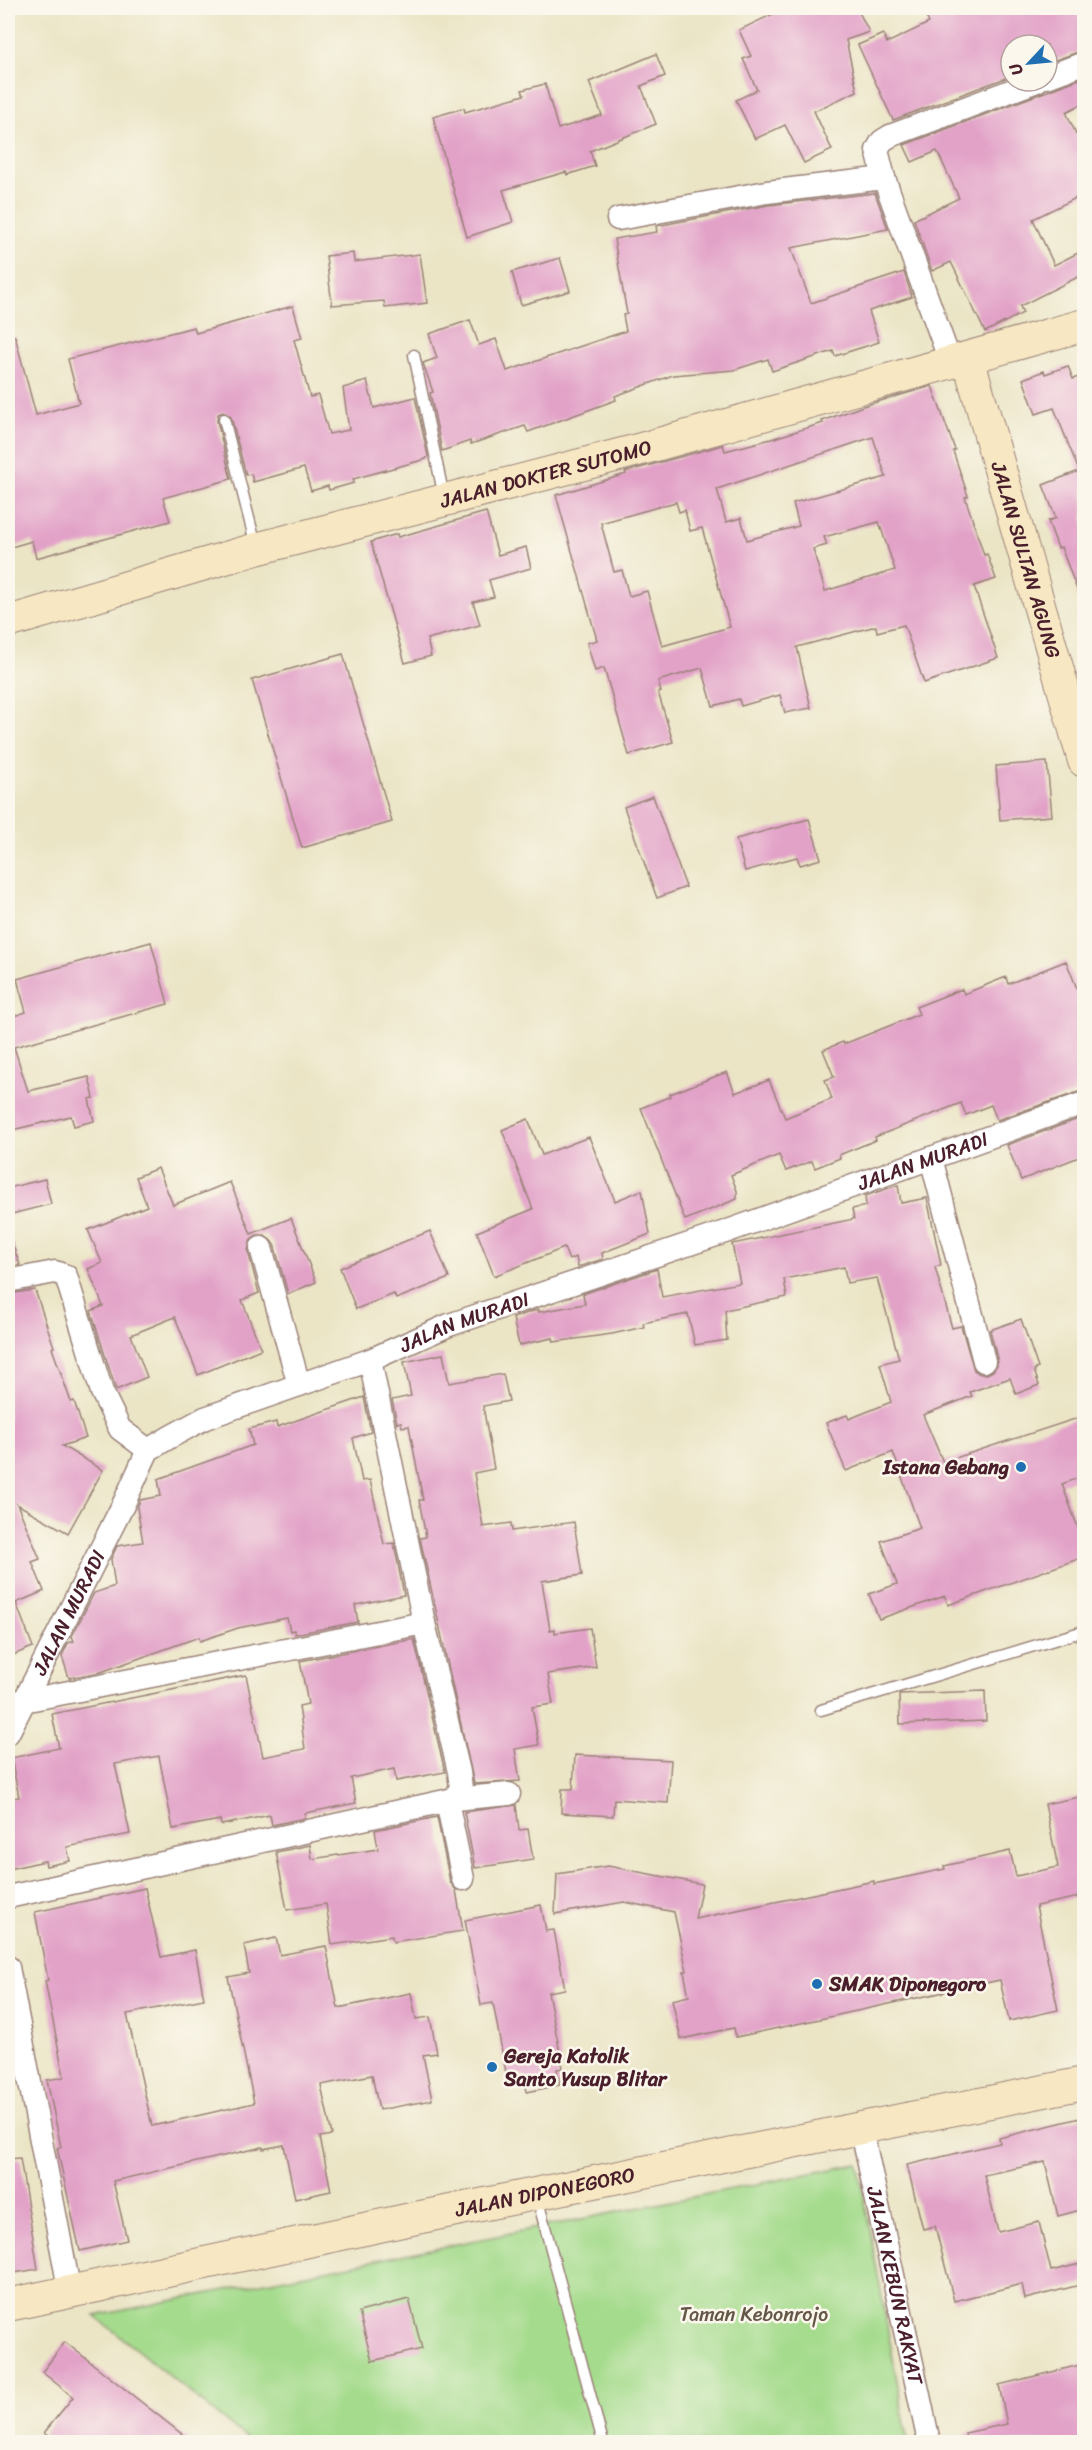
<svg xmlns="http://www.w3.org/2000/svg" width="1092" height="2450" viewBox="0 0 1092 2450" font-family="Sriracha,sans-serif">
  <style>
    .green { fill: #a4db8c; stroke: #777d5c; stroke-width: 1.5 }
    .building { fill: #e2a2c8; fill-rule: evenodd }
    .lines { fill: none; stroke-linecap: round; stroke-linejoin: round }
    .lane-casing { stroke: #9a8278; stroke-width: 13 }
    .street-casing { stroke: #9a8278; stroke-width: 25 }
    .secondary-casing { stroke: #9a8278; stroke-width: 34 }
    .lane { stroke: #fff; stroke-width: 10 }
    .street { stroke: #fff; stroke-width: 22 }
    .secondary { stroke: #f7e8c3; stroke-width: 32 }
    .poi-dot { fill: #1f6fb2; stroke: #fbf7ec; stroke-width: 2 }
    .labels { text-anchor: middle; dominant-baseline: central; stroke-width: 5; stroke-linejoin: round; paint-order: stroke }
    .street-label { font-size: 20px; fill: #4a1f2b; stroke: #fbf7ec }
    .poi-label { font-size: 20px; font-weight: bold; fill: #4a1f2b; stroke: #fbf7ec; text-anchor: start }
    .park-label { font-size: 20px; fill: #655748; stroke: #fbf7ec }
  </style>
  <rect width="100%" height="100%" fill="#fbf7ec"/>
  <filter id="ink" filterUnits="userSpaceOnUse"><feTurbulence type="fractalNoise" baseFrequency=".0167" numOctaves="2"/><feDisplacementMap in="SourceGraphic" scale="12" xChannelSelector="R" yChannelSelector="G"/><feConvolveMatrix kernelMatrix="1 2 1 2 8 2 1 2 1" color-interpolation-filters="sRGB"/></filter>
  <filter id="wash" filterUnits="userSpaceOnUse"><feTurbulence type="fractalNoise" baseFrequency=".008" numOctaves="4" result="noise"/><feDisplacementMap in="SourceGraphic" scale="24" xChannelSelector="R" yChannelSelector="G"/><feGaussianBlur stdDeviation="1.35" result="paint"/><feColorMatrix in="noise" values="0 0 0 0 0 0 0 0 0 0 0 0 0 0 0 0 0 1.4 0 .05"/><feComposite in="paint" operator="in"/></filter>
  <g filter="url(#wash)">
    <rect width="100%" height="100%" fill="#ebe5c6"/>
    <!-- green -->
    <polygon class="green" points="858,2164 908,2442 251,2442 95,2316"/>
    <g id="blocks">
      <!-- building -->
      <g class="building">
        <polygon points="786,8 857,8 869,32 846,40 857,91 814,111 832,150 804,163 785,125 755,139 736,100 757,90 743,59 751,56 739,30"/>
        <polygon points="922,8 1084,8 1084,50 1047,63 1047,45 1011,45 1011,76 893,120 858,45 883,34 887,43 929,23"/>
        <polygon points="656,54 665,76 641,86 656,124 590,151 595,166 567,175 566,172 503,190 513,222 467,237 433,117 464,108 465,112 524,95 522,90 545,84 558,129 602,115 589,82"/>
        <polygon points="1082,78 1084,82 1084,103 1066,112 1084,151 1084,194 1033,219 1054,265 1084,250 1084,274 1020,306 1023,313 985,332 951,262 932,271 914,220 959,198 937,151 912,162 904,145"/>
        <polygon points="875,193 888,229 791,248 811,303 904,272 912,297 869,311 879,342 835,356 833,351 772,371 768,359 734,370 673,375 615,396 616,400 528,432 525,426 471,444 470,441 442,451 430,393 433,392 423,363 437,358 429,334 470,320 479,345 496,339 507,371 626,331 623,315 627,314 614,239 657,232 656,226 769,205"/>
        <polygon points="353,253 354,262 420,254 427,303 385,308 384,301 332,305 326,256"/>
        <polygon points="560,258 570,291 521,305 512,272"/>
        <polygon points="293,306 302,338 294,340 310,397 318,395 329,434 349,430 343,388 367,381 374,408 415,397 428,456 426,459 353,479 354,483 329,490 328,486 311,491 304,468 253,482 251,474 246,475 231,417 223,412 218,414 217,421 231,479 163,498 170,521 36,558 32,541 8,548 8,337 15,336 36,415 79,403 68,359 194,327 196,333"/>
        <polygon points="1068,366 1073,379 1084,375 1084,603 1082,603 1061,547 1058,548 1048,521 1056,518 1043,485 1079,471 1054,408 1036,414 1023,379 1044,371 1045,374"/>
        <path d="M 932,386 L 955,450 L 953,451 L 968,496 L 965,497 L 984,555 L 987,554 L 996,579 L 974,586 L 998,658 L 924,683 L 904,625 L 877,632 L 876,626 L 797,647 L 811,708 L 785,713 L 780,695 L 741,706 L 739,699 L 713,706 L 702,668 L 658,681 L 661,692 L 658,692 L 673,742 L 629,755 L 604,668 L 595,671 L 587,643 L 597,640 L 556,495 L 626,474 L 625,472 L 723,445 L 725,451 L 771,439 L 823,423 L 822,421 L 863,406 ZM 873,437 L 886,477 L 793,503 L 799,526 L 747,540 L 741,518 L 726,522 L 717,489 ZM 676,502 L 679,512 L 685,510 L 690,531 L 702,528 L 730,627 L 662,646 L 647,591 L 629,596 L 622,570 L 614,572 L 601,523 ZM 879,522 L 895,570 L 825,591 L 813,549 L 827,545 L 824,537 Z"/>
        <polygon points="486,512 498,555 526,547 531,568 489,580 494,597 473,602 480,625 427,639 431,656 405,663 371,542 397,534 398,537"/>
        <polygon points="343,654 392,822 302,848 252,680"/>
        <polygon points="1047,762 1052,816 1000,820 996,766"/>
        <polygon points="653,796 686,887 657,898 624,807"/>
        <polygon points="809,819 821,859 800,865 797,857 745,871 736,839"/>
        <polygon points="151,942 168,1004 14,1047 28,1091 89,1077 94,1098 89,1099 94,1121 74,1126 71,1116 8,1131 8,1018 26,1012 17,979"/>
        <polygon points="1066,961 1084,1006 1084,1090 997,1120 991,1105 966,1115 961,1103 875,1137 876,1140 839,1155 840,1158 815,1168 812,1161 786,1171 779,1155 731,1175 737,1191 737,1199 685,1220 641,1108 671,1096 670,1094 727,1072 735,1093 769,1080 785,1118 832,1099 825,1080 834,1077 823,1050 843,1042 844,1044 919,1014 916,1007 962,989 964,994 1006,977 1008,984"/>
        <polygon points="1084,1117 1084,1155 1021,1180 1007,1145"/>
        <polygon points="528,1119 542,1155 589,1137 615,1201 642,1190 650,1234 602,1253 603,1259 578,1267 576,1257 569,1260 564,1248 494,1276 477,1232 533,1209 502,1130"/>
        <polygon points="158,1168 173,1205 230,1182 251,1234 291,1218 316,1282 288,1294 274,1244 265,1235 257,1235 251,1239 248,1251 259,1293 242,1300 261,1349 198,1375 175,1317 131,1335 147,1377 116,1390 91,1311 103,1306 88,1269 102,1263 88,1230 147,1206 136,1177"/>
        <polygon points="45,1179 51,1204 8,1215 8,1188"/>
        <polygon points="898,1185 901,1203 927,1198 941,1265 935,1267 952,1328 961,1326 974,1370 980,1374 987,1374 993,1371 997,1365 997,1358 990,1330 1021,1319 1038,1368 1034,1370 1039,1385 1016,1394 1010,1378 970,1392 972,1396 923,1415 943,1462 1084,1416 1084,1476 1062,1484 1084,1544 1084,1557 948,1605 945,1596 879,1619 869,1594 897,1584 881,1541 920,1528 893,1452 846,1471 826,1423 847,1415 849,1419 891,1402 880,1364 899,1359 877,1278 847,1283 844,1267 784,1279 787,1297 725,1310 727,1340 695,1345 688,1314 643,1323 644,1327 612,1334 554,1342 553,1338 519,1345 513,1318 533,1311 539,1310 539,1312 585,1304 583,1294 657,1269 662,1297 740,1283 732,1244 854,1219 852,1209 866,1206 865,1196"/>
        <polygon points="430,1231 449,1278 396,1299 394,1294 356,1309 340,1268"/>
        <polygon points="11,1240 20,1265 8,1267 8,1241"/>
        <polygon points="35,1290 54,1347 52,1348 71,1402 74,1401 86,1438 62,1446 103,1470 68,1533 17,1504 40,1559 32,1562 44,1591 16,1603 33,1647 8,1657 8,1294"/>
        <polygon points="443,1354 449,1383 503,1374 509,1401 483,1406 494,1469 474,1473 483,1527 511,1523 512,1531 574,1522 582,1575 542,1581 550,1630 555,1629 555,1633 590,1628 596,1667 548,1674 553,1704 532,1707 539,1745 515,1749 520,1781 474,1784 420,1538 426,1537 419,1500 423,1500 409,1426 402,1427 401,1422 397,1423 392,1400 411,1396 404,1362"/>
        <polygon points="364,1397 371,1432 353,1438 362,1481 370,1480 384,1544 394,1543 404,1595 355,1605 358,1622 295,1634 294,1630 290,1631 287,1618 238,1628 200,1641 199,1637 101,1672 69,1678 62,1656 68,1643 74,1641 72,1636 94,1593 115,1586 111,1559 117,1546 143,1542 137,1508 140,1500 161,1496 158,1479 253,1445 249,1429 276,1422 277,1427"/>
        <polygon points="414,1639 445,1772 396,1781 394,1769 351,1778 356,1803 305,1813 305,1818 272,1825 270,1815 221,1825 220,1820 173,1829 159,1756 115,1764 130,1834 67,1847 70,1861 46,1866 45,1861 8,1869 8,1799 19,1797 11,1758 59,1748 52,1714 246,1675 263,1757 305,1749 299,1706 308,1704 300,1661"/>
        <polygon points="985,1691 986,1721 900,1724 899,1694"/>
        <polygon points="575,1755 671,1760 668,1803 614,1799 613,1816 561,1813 562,1789 573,1789"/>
        <polygon points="1084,1796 1084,1896 1036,1906 1058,2010 1009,2021 1000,1980 736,2037 734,2028 681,2039 672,2000 689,1996 684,1972 687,1971 674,1912 624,1902 555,1914 557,1874 608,1866 702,1884 695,1919 874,1881 874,1884 945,1869 944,1866 1010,1851 1016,1876 1058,1867 1045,1804"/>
        <polygon points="516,1805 519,1830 528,1829 533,1859 475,1868 464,1812"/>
        <polygon points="437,1817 450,1882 456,1890 463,1931 393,1942 392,1936 332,1945 326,1904 287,1910 276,1852 310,1845 312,1859 378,1849 375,1830"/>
        <polygon points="145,1888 161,1957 195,1950 204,1999 127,2014 152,2126 254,2103 228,1977 249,1973 244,1945 276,1938 280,1955 326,1946 338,2008 411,1993 416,2019 430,2017 437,2053 423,2055 432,2100 379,2110 372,2075 321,2085 332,2135 320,2137 331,2191 295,2199 284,2145 263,2149 263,2147 113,2181 127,2240 80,2251 57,2148 61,2147 47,2080 64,2077 45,1981 48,1980 35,1912"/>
        <polygon points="541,1905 546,1931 554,1930 565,1989 548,1992 563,2068 557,2069 560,2085 527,2092 524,2075 507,2078 493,2003 481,2005 465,1920"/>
        <polygon points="1084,2117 1084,2209 1058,2216 1045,2162 984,2175 998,2232 1039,2222 1051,2271 1084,2263 1084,2284 1025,2299 1022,2284 954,2301 935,2226 923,2229 907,2165 1000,2143 999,2138"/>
        <polygon points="20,2158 38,2269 8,2274 8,2159"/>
        <polygon points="409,2299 422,2349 372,2361 359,2312"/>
        <polygon points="65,2342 192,2442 55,2442 44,2433 73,2397 42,2372"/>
        <polygon points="1084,2364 1084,2442 966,2442 965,2433 1007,2424 999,2385"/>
      </g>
    </g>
  </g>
  <g filter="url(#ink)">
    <use href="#blocks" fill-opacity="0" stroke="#9a8278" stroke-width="1.5"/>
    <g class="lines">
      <!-- lane casing -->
      <g class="lane-casing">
        <g id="lane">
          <polyline points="414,355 444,497"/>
          <polyline points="224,419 256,546"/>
          <polyline points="821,1710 1084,1631"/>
          <polyline points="537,2197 603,2442"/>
        </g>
      </g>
      <!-- street casing -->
      <g class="street-casing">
        <g id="street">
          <polyline points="1047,77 1084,63"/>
          <polyline points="618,219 767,192 884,178"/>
          <polyline points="951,364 884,178 877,150 882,141 890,136 1037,81"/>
          <polyline points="931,1158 984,1361"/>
          <polyline points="261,1248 299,1385"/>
          <polyline points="8,1281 55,1272 66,1276 102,1392 120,1429 148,1450"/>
          <polyline points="370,1360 424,1623 459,1772 461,1788 454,1799"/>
          <polyline points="23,1701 424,1623"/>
          <path id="s1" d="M 8,1733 L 124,1503 L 148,1450 L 170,1437 L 205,1418 L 370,1360 L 449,1325 L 728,1231 L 1084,1103"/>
          <polyline points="447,1801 463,1879"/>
          <polyline points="8,1897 454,1799 509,1794"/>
          <polyline points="8,1967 70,2293"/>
          <path id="s2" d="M 861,2127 L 929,2442"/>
        </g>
      </g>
      <!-- secondary casing -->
      <g class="secondary-casing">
        <g id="secondary">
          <path id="s3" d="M 968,358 L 1084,761"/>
          <path id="s4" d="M 8,622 L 256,549 L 634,451 L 1084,325"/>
          <path id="s5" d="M 8,2305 L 416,2218 L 1084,2083"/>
        </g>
      </g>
      <!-- lane -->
      <use href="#lane" class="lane"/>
      <!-- street -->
      <use href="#street" class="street"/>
      <!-- secondary -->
      <use href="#secondary" class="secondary"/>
    </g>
  </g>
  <!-- markers -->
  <g class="poi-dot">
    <circle cx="1021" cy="1467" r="6"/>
    <circle cx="817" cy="1984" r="6"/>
    <circle cx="492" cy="2067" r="6"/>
  </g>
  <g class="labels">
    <!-- street labels -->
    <g class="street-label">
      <text stroke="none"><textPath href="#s4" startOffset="558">JALAN DOKTER SUTOMO</textPath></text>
      <text stroke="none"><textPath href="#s3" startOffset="210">JALAN SULTAN AGUNG</textPath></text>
      <text stroke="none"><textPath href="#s1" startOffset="1144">JALAN MURADI</textPath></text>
      <text stroke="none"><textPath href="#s1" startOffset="658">JALAN MURADI</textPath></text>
      <text stroke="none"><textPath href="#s1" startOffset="135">JALAN MURADI</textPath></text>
      <text stroke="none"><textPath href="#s5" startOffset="549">JALAN DIPONEGORO</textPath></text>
      <text stroke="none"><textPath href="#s2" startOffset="162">JALAN KEBUN RAKYAT</textPath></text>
    </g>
    <!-- poi labels -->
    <g class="poi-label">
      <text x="1009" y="1467" text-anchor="end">Istana Gebang</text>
      <text x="829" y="1984">SMAK Diponegoro</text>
      <text x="504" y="2056">Gereja Katolik<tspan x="504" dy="23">Santo Yusup Blitar</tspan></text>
    </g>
    <!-- park labels -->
    <g class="park-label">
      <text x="754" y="2314">Taman Kebonrojo</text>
    </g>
  </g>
  <!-- margin -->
  <rect width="1092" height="2450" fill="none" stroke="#fbf7ec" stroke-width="30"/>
  <!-- north arrow -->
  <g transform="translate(1029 63) rotate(244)"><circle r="28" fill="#fbf7ec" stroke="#b4a19f" stroke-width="1.5"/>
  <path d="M0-4.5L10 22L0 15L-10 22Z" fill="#1f6fb2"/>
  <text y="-9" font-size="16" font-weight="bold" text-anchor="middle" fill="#4a1f2b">U</text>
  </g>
</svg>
